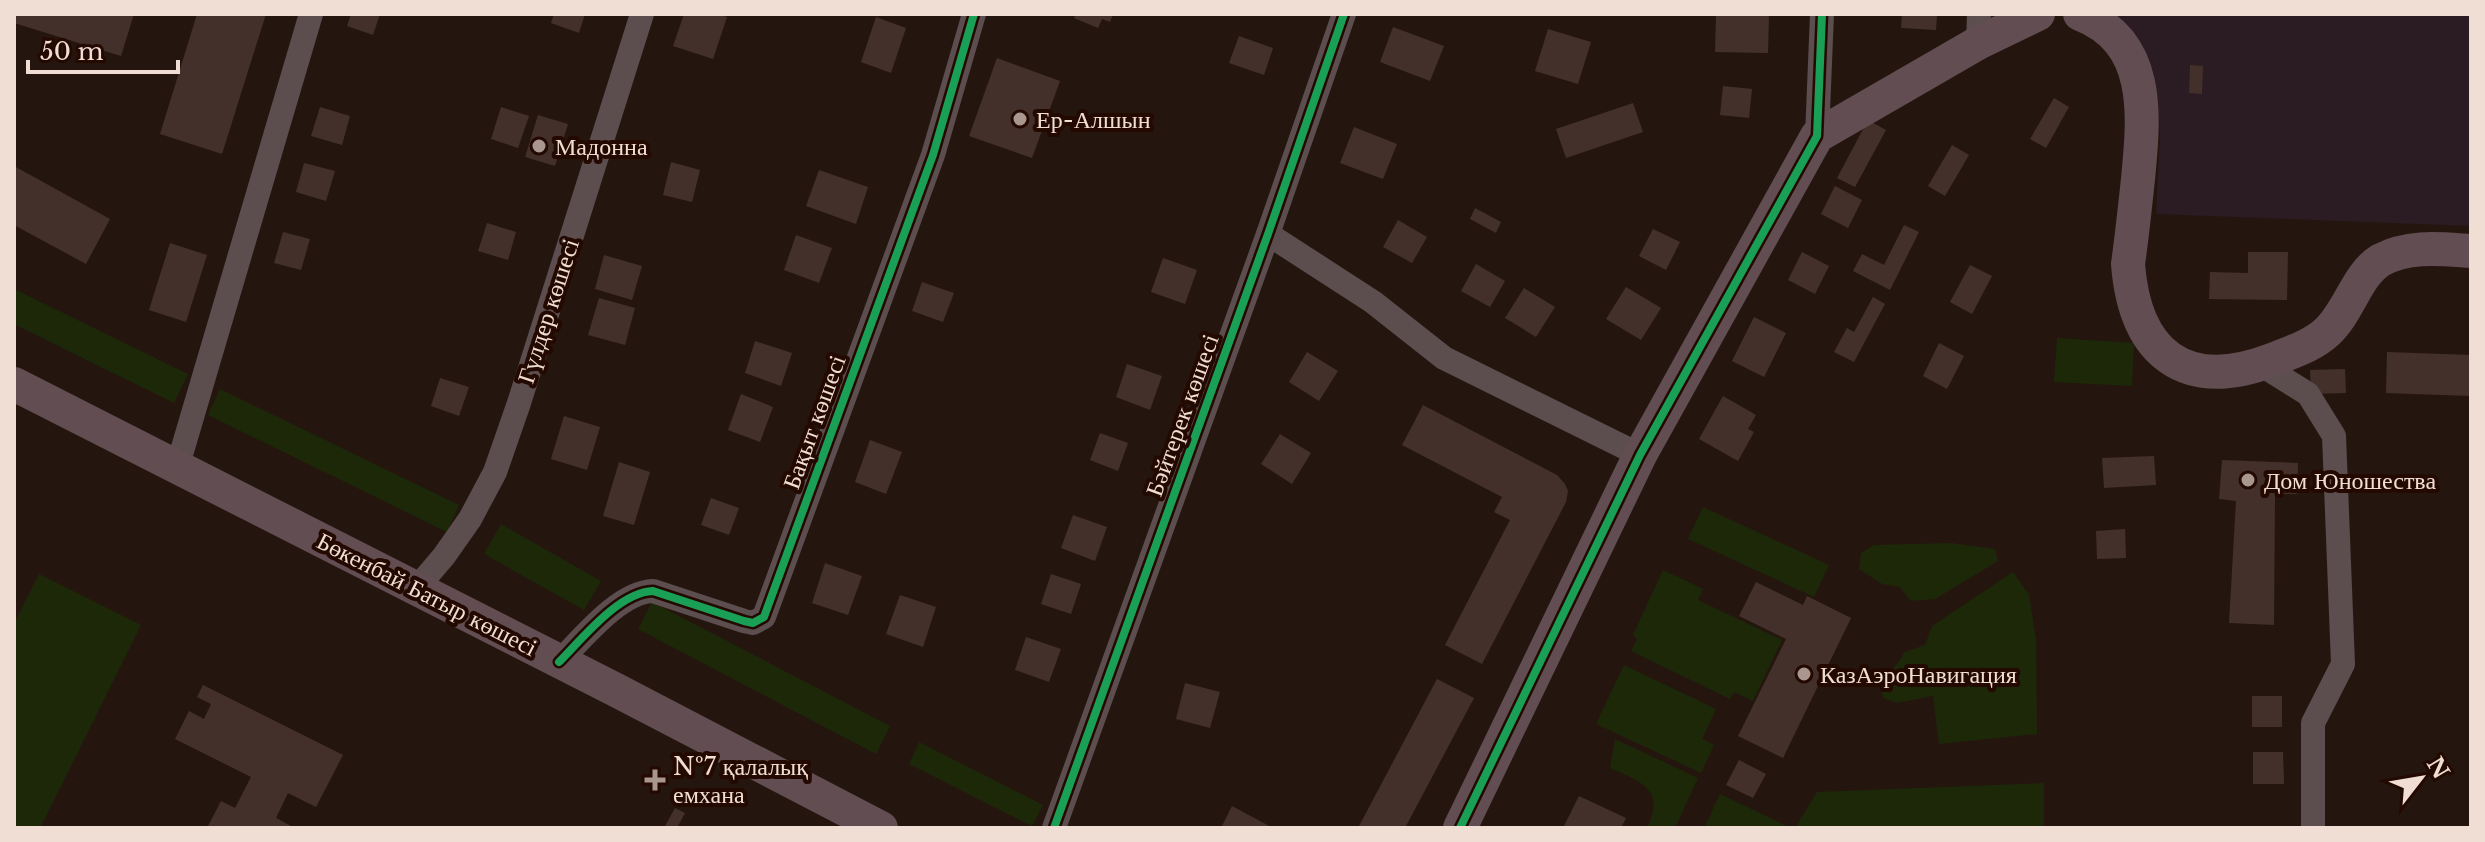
<svg xmlns="http://www.w3.org/2000/svg" width="2485" height="842" viewBox="0 0 2485 842" font-family="'Libre Baskerville',serif">
  <style>
    .industrial { fill: #2b1b23 }
    .green { fill: #1d2809 }
    .building { fill: #43302a }
    .lines { fill: none; stroke-linecap: round; stroke-linejoin: round }
    .street { stroke: #5c4d4f; stroke-width: 24 }
    .secondary { stroke: #614d52; stroke-width: 34 }
    .cycleway-casing { stroke: #230900; stroke-width: 13 }
    .cycleway { stroke: #1a9f57; stroke-width: 8 }
    .poi-dot { fill: #a9978f; stroke: #230900; stroke-width: 3 }
    .labels { text-anchor: middle; dominant-baseline: central; stroke-width: 8; stroke-linejoin: round; paint-order: stroke }
    .poi-label { font-size: 24px; fill: #f0ddd4; stroke: #230900; text-anchor: start }
    .street-label { font-size: 24px; fill: #f0ddd4; stroke: #230900 }
  </style>
  <rect width="100%" height="100%" fill="#24160e"/>
  <!-- industrial -->
  <polygon class="industrial" points="2099,14 2471,14 2471,226 2156,214 2160,135 2158,100 2152,77"/>
  <!-- green -->
  <g class="green">
    <polygon points="14,289 188,374 174,403 14,324"/>
    <polygon points="2057,338 2134,343 2132,386 2054,382"/>
    <polygon points="220,389 459,505 447,532 208,415"/>
    <polygon points="1703,507 1829,565 1814,597 1688,539"/>
    <polygon points="501,524 601,581 584,610 484,554"/>
    <polygon points="1951,543 1995,549 1998,561 1935,599 1911,601 1900,587 1882,584 1859,569 1861,553 1874,545"/>
    <polygon points="1663,570 1703,589 1698,600 1782,640 1753,701 1734,692 1730,699 1631,651 1637,639 1633,635"/>
    <polygon points="2013,572 2029,595 2036,639 2037,734 1939,744 1933,696 1897,703 1883,698 1881,687 1905,652 1925,645 1932,626"/>
    <polygon points="39,574 141,625 40,828 14,828 14,624"/>
    <polygon points="652,602 890,726 876,754 638,629"/>
    <polygon points="1624,665 1716,709 1702,739 1714,745 1701,773 1596,724"/>
    <path d="M 1615,739 L 1698,778 L 1675,828 L 1647,828 C 1666,789 1641,782 1610,768 Z"/>
    <polygon points="919,742 1043,805 1032,826 909,764"/>
    <polygon points="2044,783 2044,828 1795,828 1817,792"/>
    <polygon points="1720,794 1791,828 1704,828"/>
  </g>
  <!-- building -->
  <g class="building">
    <polygon points="14,14 134,14 121,56 14,23"/>
    <polygon points="197,14 266,14 222,154 160,134"/>
    <polygon points="351,14 380,14 373,35 347,26"/>
    <polygon points="554,14 585,14 579,33 551,23"/>
    <polygon points="684,14 718,14 727,17 713,59 673,46"/>
    <polygon points="1076,14 1113,14 1110,22 1102,19 1098,28 1074,18"/>
    <polygon points="1716,14 1769,14 1768,53 1715,52"/>
    <polygon points="1902,14 1937,14 1936,30 1901,28"/>
    <polygon points="876,17 906,28 891,73 861,62"/>
    <polygon points="1393,27 1444,46 1430,81 1380,62"/>
    <polygon points="1548,29 1591,42 1578,84 1535,71"/>
    <polygon points="1239,36 1273,48 1264,75 1229,63"/>
    <polygon points="997,58 1060,81 1032,158 969,136"/>
    <polygon points="2190,65 2203,66 2202,94 2189,93"/>
    <polygon points="1723,86 1752,89 1749,118 1720,115"/>
    <polygon points="2054,98 2069,107 2046,148 2030,139"/>
    <polygon points="1633,103 1643,132 1566,158 1556,129"/>
    <polygon points="320,107 350,116 342,145 311,136"/>
    <polygon points="501,107 529,116 518,148 491,139"/>
    <polygon points="538,115 568,124 555,166 525,157"/>
    <polygon points="1868,120 1886,130 1855,187 1837,178"/>
    <polygon points="1354,127 1397,144 1383,179 1340,163"/>
    <polygon points="1952,145 1969,155 1945,196 1928,186"/>
    <polygon points="671,162 700,170 692,202 663,195"/>
    <polygon points="304,163 335,171 326,201 296,192"/>
    <polygon points="14,166 110,219 86,264 14,225"/>
    <polygon points="819,170 868,187 856,224 806,206"/>
    <polygon points="1835,186 1862,200 1848,228 1821,214"/>
    <polygon points="1475,208 1501,222 1496,233 1470,219"/>
    <polygon points="1398,220 1427,237 1412,263 1383,247"/>
    <polygon points="487,223 516,232 508,260 478,251"/>
    <polygon points="1904,225 1919,232 1890,290 1853,271 1862,254 1884,265"/>
    <polygon points="1653,229 1680,242 1666,270 1639,256"/>
    <polygon points="283,232 310,239 301,270 274,263"/>
    <polygon points="796,235 832,248 819,283 784,270"/>
    <polygon points="170,243 207,255 186,322 149,310"/>
    <polygon points="1802,252 1829,266 1815,294 1788,280"/>
    <polygon points="2248,252 2288,252 2287,300 2209,299 2210,272 2248,273"/>
    <polygon points="604,255 642,266 632,300 595,289"/>
    <polygon points="1163,258 1197,270 1185,304 1151,292"/>
    <polygon points="1476,264 1505,281 1490,307 1461,291"/>
    <polygon points="1970,265 1992,276 1972,314 1950,302"/>
    <polygon points="922,282 954,293 943,322 912,311"/>
    <polygon points="1626,287 1661,308 1641,340 1606,319"/>
    <polygon points="1524,288 1555,307 1536,337 1505,318"/>
    <polygon points="1873,297 1885,304 1854,362 1834,352 1847,328 1854,332"/>
    <polygon points="599,298 635,308 625,345 588,335"/>
    <polygon points="1754,317 1786,333 1764,377 1732,361"/>
    <polygon points="755,341 792,353 781,386 745,373"/>
    <polygon points="1939,343 1964,356 1947,389 1923,376"/>
    <polygon points="1307,352 1338,371 1319,401 1289,382"/>
    <polygon points="2387,352 2471,355 2471,396 2386,393"/>
    <polygon points="1127,364 1162,376 1150,410 1116,397"/>
    <polygon points="2345,369 2346,393 2311,394 2310,370"/>
    <polygon points="440,378 469,387 459,416 431,406"/>
    <polygon points="741,394 773,407 760,442 728,430"/>
    <polygon points="1723,396 1756,415 1748,429 1754,432 1738,461 1699,439"/>
    <polygon points="1423,405 1557,475 1565,484 1568,491 1566,502 1482,664 1445,645 1510,520 1494,512 1502,497 1402,445"/>
    <polygon points="564,416 600,427 587,470 551,459"/>
    <polygon points="1100,433 1128,443 1118,471 1090,460"/>
    <polygon points="1280,434 1311,453 1292,484 1261,464"/>
    <polygon points="870,440 902,452 886,494 855,482"/>
    <polygon points="2154,456 2156,485 2104,488 2102,458"/>
    <polygon points="2222,460 2298,463 2297,494 2275,494 2274,625 2229,623 2236,501 2219,499"/>
    <polygon points="619,462 650,472 634,525 603,516"/>
    <polygon points="711,498 739,508 729,535 701,525"/>
    <polygon points="1073,515 1107,527 1095,561 1061,548"/>
    <polygon points="2125,529 2126,558 2097,559 2096,531"/>
    <polygon points="825,563 862,576 848,615 812,603"/>
    <polygon points="1051,574 1081,584 1071,614 1041,604"/>
    <polygon points="1756,582 1803,605 1807,596 1851,618 1783,758 1738,736 1786,639 1739,616"/>
    <polygon points="900,595 936,607 923,647 886,634"/>
    <polygon points="1026,637 1061,649 1049,682 1015,670"/>
    <polygon points="1437,679 1474,698 1405,828 1358,828"/>
    <polygon points="1185,683 1220,692 1210,728 1176,719"/>
    <polygon points="203,685 343,755 316,807 288,793 276,818 295,828 207,828 221,801 235,808 251,777 175,739 189,711 204,719 211,704 197,697"/>
    <rect x="2252" y="696" width="30" height="31"/>
    <polygon points="2253,752 2283,752 2284,784 2253,784"/>
    <polygon points="1739,760 1766,774 1753,798 1726,785"/>
    <polygon points="1579,796 1626,818 1621,828 1563,828"/>
    <polygon points="1232,806 1273,828 1221,828"/>
    <polygon points="675,808 685,813 677,828 664,828"/>
  </g>
  <g class="lines">
    <!-- street -->
    <g class="street">
      <polyline points="1978,43 1979,14"/>
      <polyline points="1817,136 1822,14"/>
      <polyline points="1268,234 1373,302 1444,358 1640,455"/>
      <polyline points="2260,364 2308,394 2334,436 2343,664 2313,723 2313,828"/>
      <polyline points="177,468 311,14"/>
      <polyline points="416,589 444,556 470,519 495,472 519,403 642,14"/>
      <path d="M 559,662 C 582,639 619,592 653,591 L 744,621 L 753,623 L 764,617 L 933,155 L 974,14"/>
      <polyline points="1054,828 1268,234 1344,14"/>
    </g>
    <!-- secondary -->
    <g class="secondary">
      <path d="M 2080,14 C 2152,42 2144,116 2138,179 C 2135,207 2132,236 2128,264 C 2135,354 2185,393 2272,360 C 2291,352 2312,346 2327,332 C 2349,312 2357,274 2381,260 C 2410,245 2440,249 2471,251"/>
      <polyline points="14,384 616,690 881,828"/>
      <polyline points="1460,828 1640,455 1817,136 1978,43 2038,14"/>
    </g>
    <!-- cycleway casing -->
    <g class="cycleway-casing">
      <g id="cycleway">
        <path d="M 559,662 C 582,639 619,592 653,591 L 744,621 L 753,623 L 764,617 L 933,155 L 974,14"/>
        <polyline points="1054,828 1268,234 1344,14"/>
        <polyline points="1460,828 1640,455 1817,136 1822,14"/>
      </g>
    </g>
    <!-- cycleway -->
    <use href="#cycleway" class="cycleway"/>
  </g>
  <!-- markers -->
  <g class="poi-dot">
    <circle cx="1020" cy="119" r="8"/>
    <circle cx="539" cy="146" r="8"/>
    <circle cx="2248" cy="480" r="8"/>
    <circle cx="1804" cy="674" r="8"/>
    <path d="M651 768h8v8h8v8h-8v8h-8v-8h-8v-8h8z"/>
  </g>
  <g class="labels">
    <!-- poi labels -->
    <g class="poi-label">
      <text x="1036" y="119">Ер-Алшын</text>
      <text x="555" y="146">Мадонна</text>
      <text x="2264" y="480">Дом Юношества</text>
      <text x="1820" y="674">КазАэроНавигация</text>
      <text x="673" y="766">№7 қалалық<tspan x="673" dy="28">емхана</tspan></text>
    </g>
    <!-- street labels -->
    <g class="street-label">
      <text transform="translate(548 311) rotate(-72)">Гүлдер көшесі</text>
      <text transform="translate(1182 415) rotate(-70)">Бәйтерек көшесі</text>
      <text transform="translate(814 422) rotate(-70)">Бақыт көшесі</text>
      <text transform="translate(427 594) rotate(27)">Бөкенбай Батыр көшесі</text>
    </g>
  </g>
  <!-- border -->
  <rect width="2485" height="842" fill="none" stroke="#f0ddd4" stroke-width="32"/>
  <!-- north arrow -->
  <g transform="translate(2421 778) rotate(59)" stroke="#230900" stroke-width="6" paint-order="stroke">
  <path d="M0-6L14 30L0 20L-14 30Z" fill="#f0ddd4"/>
  <text y="-12" font-size="22" font-weight="bold" text-anchor="middle" fill="#f0ddd4">N</text>
  </g>
  <!-- scale -->
  <path d="M28 60v12h150v-12" fill="none" stroke="#f0ddd4" stroke-width="4"/>
  <text x="40" y="60" font-size="24" fill="#f0ddd4" stroke="#230900" stroke-width="6" paint-order="stroke">50 m</text>
</svg>
